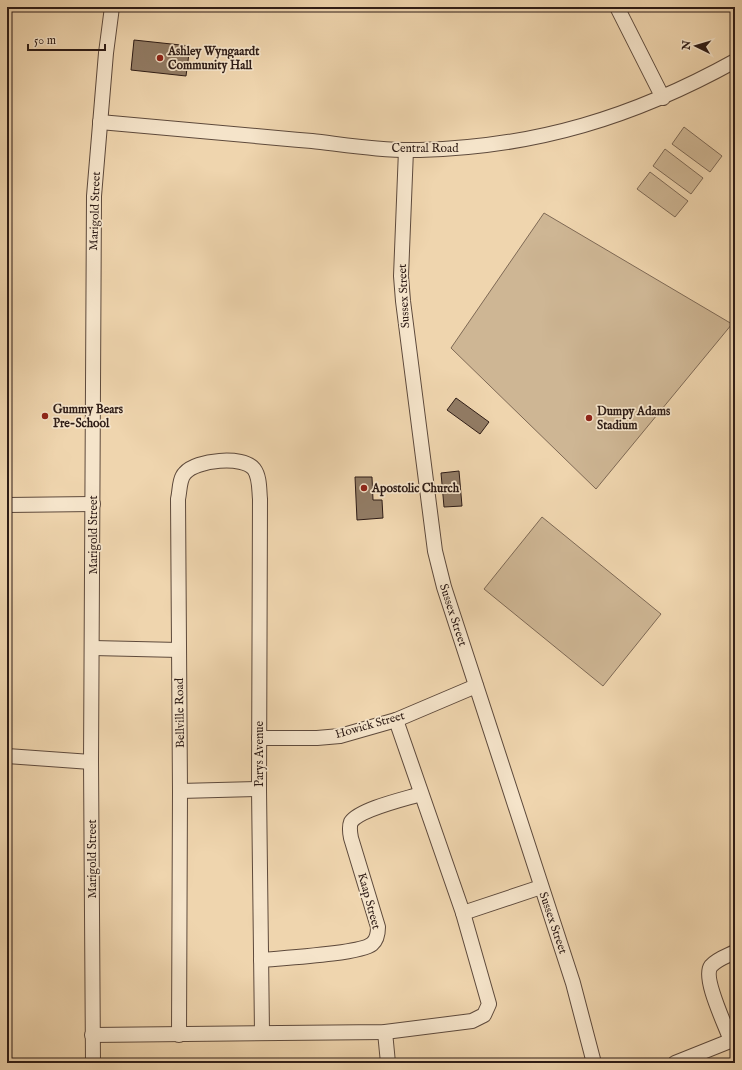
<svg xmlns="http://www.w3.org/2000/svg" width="742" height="1070" viewBox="0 0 742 1070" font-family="'IM FELL English',serif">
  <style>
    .green { fill: #ceb694; stroke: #7e6955 }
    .building { fill: #927c65; stroke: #2e1c16 }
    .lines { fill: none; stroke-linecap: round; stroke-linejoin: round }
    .minor-casing { stroke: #5e4a3c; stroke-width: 16 }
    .minor { stroke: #f5e4ca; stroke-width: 14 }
    .poi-dot { fill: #8f2418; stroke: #f5e4ca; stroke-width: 1.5 }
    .labels { text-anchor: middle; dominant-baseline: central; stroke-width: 3.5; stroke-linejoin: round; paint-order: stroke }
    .poi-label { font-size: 12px; font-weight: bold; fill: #2e1c16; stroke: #f5e4ca; text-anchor: start }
    .street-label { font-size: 12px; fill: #2e1c16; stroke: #f5e4ca }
  </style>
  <rect width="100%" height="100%" fill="#efd5ae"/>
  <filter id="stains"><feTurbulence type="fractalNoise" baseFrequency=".005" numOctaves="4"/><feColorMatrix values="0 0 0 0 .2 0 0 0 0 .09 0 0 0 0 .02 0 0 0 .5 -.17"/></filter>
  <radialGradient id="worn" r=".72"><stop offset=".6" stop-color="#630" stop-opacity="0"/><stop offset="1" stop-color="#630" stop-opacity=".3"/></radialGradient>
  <!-- green -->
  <g class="green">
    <polygon points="684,127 722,156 710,172 672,144"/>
    <polygon points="665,149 703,178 691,194 653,166"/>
    <polygon points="650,172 688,201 675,217 637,189"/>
    <polygon points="544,213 732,324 596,489 451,348"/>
    <polygon points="542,517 661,614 603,686 484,589"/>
  </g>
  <!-- building -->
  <g class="building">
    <polygon points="134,40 190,46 186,76 131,70"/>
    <polygon points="456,398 489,422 480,434 447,410"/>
    <polygon points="459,471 462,506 444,507 441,473"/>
    <polygon points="355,477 372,477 373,500 382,500 383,518 357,520"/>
  </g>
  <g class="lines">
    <!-- minor casing -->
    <g class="minor-casing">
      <g id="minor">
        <polyline points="617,7 663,98"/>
        <path d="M 100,122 C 170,128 241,135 312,141 C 347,145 384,151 420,150 C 536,147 634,117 735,61"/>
        <polyline points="406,150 401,276 403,301 435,551 444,587 573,983 594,1063"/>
        <polyline points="7,505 93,504"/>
        <polyline points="93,648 179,650"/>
        <polyline points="259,738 317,738 340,736 396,720 476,686"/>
        <polyline points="7,756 91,762"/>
        <polyline points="180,791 259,789"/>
        <polyline points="463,913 541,887"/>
        <path d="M 261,960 C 281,958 360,954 372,944 C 377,940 378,933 378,927 L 351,838 C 350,833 349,827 351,822 C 360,809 405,799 421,794"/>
        <polyline points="385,1032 388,1063"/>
        <polyline points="92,1035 385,1032 472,1021 484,1015 489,1004 463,913 396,720"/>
        <path d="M 179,1035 L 180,791 L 178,499 C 180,491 179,479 185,473 C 196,460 243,455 254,469 C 260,477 259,490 260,499 L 259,789 L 262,1033"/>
        <path d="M 731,1041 C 726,1026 702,978 711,966 C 717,959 727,956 735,952"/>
        <polyline points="93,1063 91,762 94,196 106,53 112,7"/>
        <polyline points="675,1063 735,1039"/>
      </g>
    </g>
    <!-- minor -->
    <use href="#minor" class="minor"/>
  </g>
  <!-- markers -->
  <g class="poi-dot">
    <circle cx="160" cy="58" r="4"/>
    <circle cx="45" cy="416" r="4"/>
    <circle cx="589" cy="418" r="4"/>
    <circle cx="364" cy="488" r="4"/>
  </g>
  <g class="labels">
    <!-- poi labels -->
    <g class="poi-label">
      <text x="168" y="51">Ashley Wyngaardt<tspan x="168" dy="14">Community Hall</tspan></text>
      <text x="53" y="409">Gummy Bears<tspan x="53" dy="14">Pre-School</tspan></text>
      <text x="597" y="411">Dumpy Adams<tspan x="597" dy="14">Stadium</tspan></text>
      <text x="372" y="488">Apostolic Church</text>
    </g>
    <!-- street labels -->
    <g class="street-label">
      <text x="425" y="148">Central Road</text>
      <text transform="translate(95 211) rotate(-88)">Marigold Street</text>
      <text transform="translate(404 296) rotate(-93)">Sussex Street</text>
      <text transform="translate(93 535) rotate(-90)">Marigold Street</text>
      <text transform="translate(453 615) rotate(72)">Sussex Street</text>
      <text transform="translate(180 713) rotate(-91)">Bellville Road</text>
      <text transform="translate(370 725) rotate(-16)">Howick Street</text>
      <text transform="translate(259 754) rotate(-90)">Parys Avenue</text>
      <text transform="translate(92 859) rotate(-90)">Marigold Street</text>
      <text transform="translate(369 901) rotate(75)">Kaap Street</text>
      <text transform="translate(553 923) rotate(71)">Sussex Street</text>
    </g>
  </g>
  <!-- margin -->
  <rect width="742" height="1070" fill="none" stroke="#efd5ae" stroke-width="24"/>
  <rect x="8" y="8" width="726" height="1054" fill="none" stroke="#2e1c16" stroke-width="2"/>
  <rect x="12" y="12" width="718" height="1046" fill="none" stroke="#2e1c16"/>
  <!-- north arrow -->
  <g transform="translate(696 46) rotate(275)" stroke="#f5e4ca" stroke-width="3" paint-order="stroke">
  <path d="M0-3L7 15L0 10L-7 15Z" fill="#2e1c16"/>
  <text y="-6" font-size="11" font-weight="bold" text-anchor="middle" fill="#2e1c16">N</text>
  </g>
  <!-- scale -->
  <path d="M28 44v6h77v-6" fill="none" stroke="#2e1c16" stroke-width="2"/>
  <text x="34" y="44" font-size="12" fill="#2e1c16" stroke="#f5e4ca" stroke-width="3" paint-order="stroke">50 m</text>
  <rect width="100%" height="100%" filter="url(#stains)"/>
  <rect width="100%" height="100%" fill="url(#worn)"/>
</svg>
